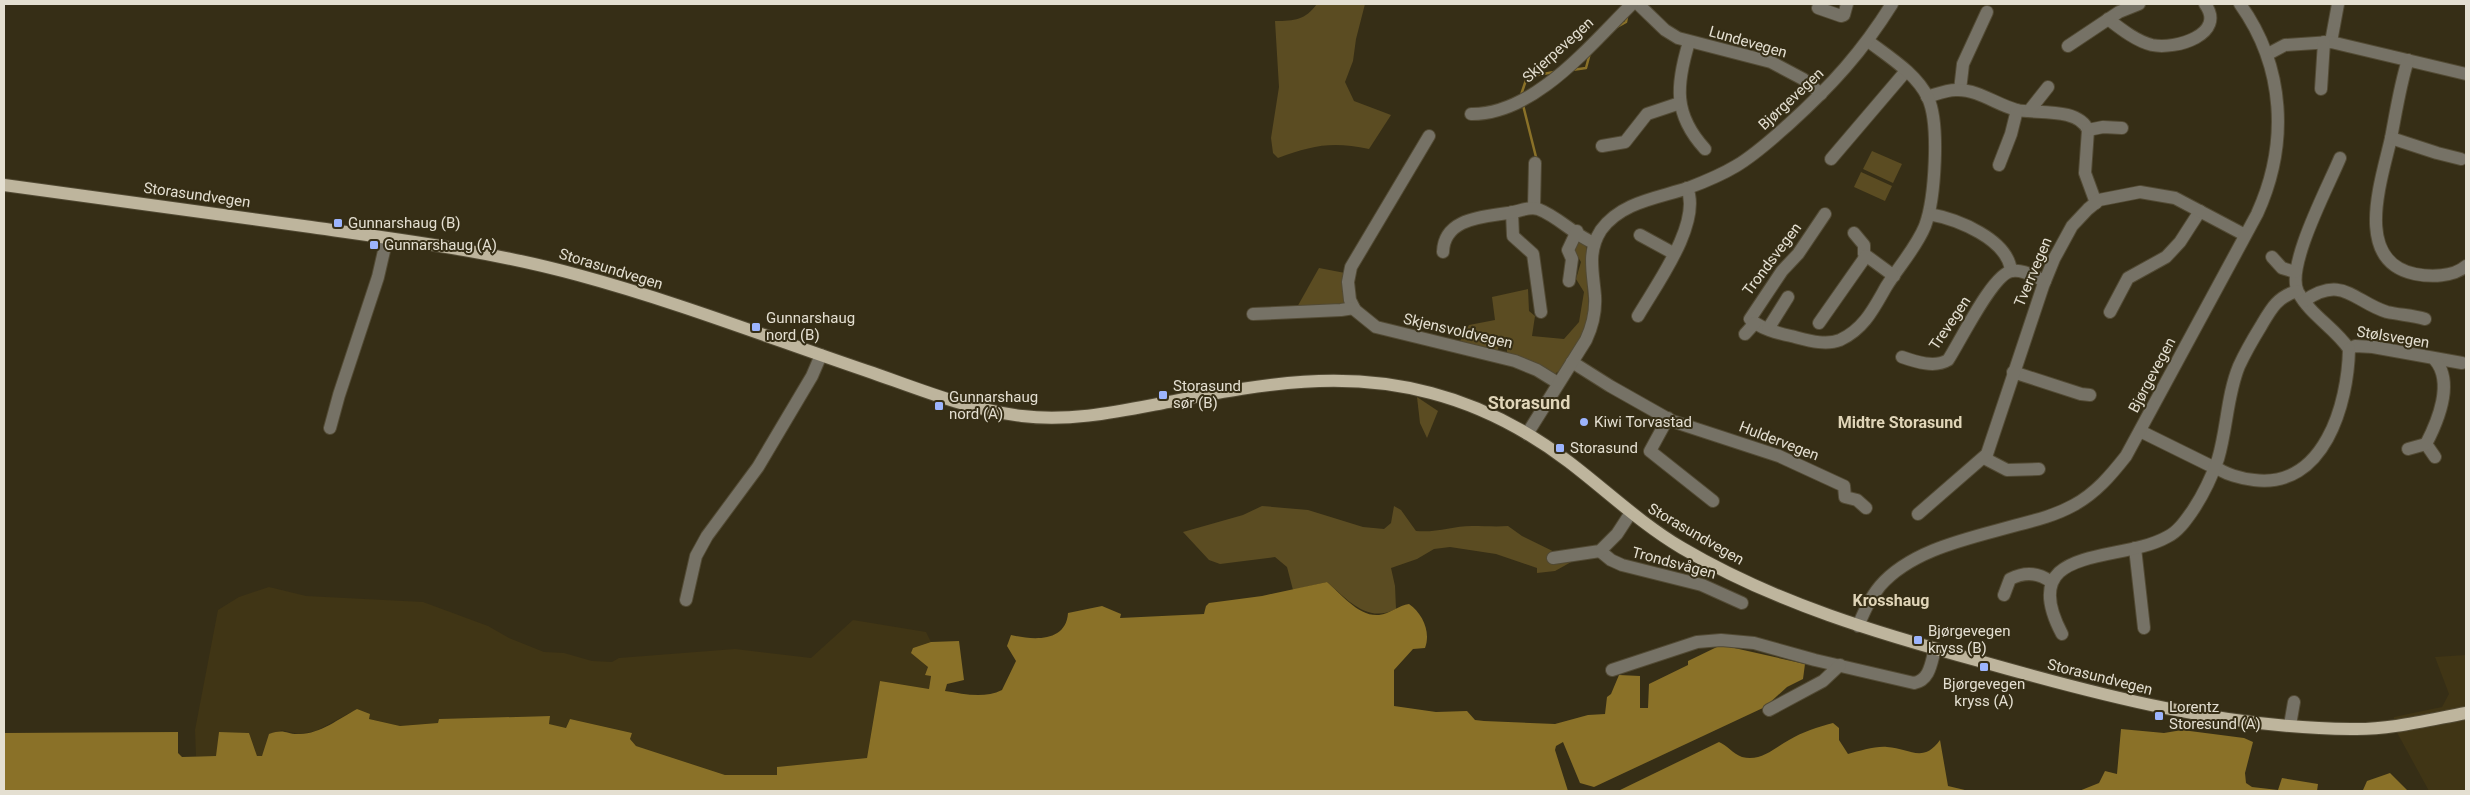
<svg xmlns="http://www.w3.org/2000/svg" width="2470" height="795" viewBox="0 0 2470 795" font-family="Roboto,sans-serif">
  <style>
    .built { fill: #403515 }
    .green { fill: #5b4c22 }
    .water { fill: #8a7128 }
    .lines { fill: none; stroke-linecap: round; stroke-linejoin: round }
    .stream { stroke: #8a7128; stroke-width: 2.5 }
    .minor-casing { stroke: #524a34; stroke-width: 14 }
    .major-casing { stroke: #524a34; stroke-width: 14 }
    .minor { stroke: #767266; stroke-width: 12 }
    .major { stroke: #beb59d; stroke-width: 12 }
    .poi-dot { fill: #9cb4fd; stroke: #362e16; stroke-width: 2 }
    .labels { text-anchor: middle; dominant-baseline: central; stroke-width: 4; stroke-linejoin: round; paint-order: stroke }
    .street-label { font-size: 15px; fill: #e4dfd1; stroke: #362e16 }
    .poi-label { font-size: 15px; fill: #e4dfd1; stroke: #362e16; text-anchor: start }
    .neighbourhood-label { font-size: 16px; font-weight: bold; fill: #e0d5b8; stroke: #362e16 }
    .quarter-label { font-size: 18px; font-weight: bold; fill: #e0d5b8; stroke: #362e16 }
  </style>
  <rect width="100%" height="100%" fill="#362e16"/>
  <!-- built -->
  <g class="built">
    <polygon points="269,587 306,596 423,602 488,626 509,638 544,652 564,653 592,661 612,662 619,658 735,649 811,658 853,620 926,632 931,642 913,648 915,655 928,667 925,674 931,676 929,689 880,681 867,758 778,767 778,775 725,775 636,746 630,739 632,733 570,719 566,728 549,724 550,716 440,719 438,723 400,726 369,719 357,709 316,731 299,734 281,730 262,756 257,756 249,733 219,732 217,756 196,756 195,730 218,610 239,597"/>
    <polygon points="2466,655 2466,791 2429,791 2394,727 2394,717 2442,707 2449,694 2435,657"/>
  </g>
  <!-- green -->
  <g class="green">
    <path d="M 1317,4 L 1365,4 L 1356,39 L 1353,61 L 1345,82 L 1354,101 L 1391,115 L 1369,149 C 1333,141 1312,145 1278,158 L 1273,153 L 1271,138 L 1279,87 L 1275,21 C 1295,21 1305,20 1317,4 Z"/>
    <polygon points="1872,151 1902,164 1893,183 1863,169"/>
    <polygon points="1861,172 1892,186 1885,201 1854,187"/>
    <polygon points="1580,241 1586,247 1589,323 1562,369 1553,375 1507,353 1507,342 1500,341 1497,353 1458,345 1469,325 1495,320 1492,297 1528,289 1529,311 1535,316 1532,336 1564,339 1579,322 1584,292 1576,279 1581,262 1572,247"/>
    <polygon points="1319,268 1345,273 1346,301 1344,306 1296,309"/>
    <polygon points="1417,397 1438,411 1427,438 1420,423"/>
    <path d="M 1262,506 L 1308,510 L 1363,527 L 1384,529 L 1391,523 L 1394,506 L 1401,510 L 1416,531 C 1436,533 1453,526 1472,526 C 1485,526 1496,527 1508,526 L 1522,536 L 1573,561 L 1555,571 L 1537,573 L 1537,568 L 1496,554 L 1450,547 L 1434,549 L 1417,559 L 1391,568 L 1395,586 L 1396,609 C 1367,624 1347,599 1327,582 L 1293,590 L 1287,567 L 1275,557 L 1220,564 L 1209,560 L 1183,532 L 1243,515 Z"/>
  </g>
  <!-- water -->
  <g class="water">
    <path d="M 1327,582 C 1341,594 1359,617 1379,615 C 1390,614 1399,605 1409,604 C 1423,614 1431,632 1425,648 L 1413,649 L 1394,670 L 1394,706 L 1436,712 L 1467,711 L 1475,720 L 1484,721 L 1555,724 L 1588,715 L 1605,714 L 1607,697 L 1611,694 L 1619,675 L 1640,676 L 1640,708 L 1648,708 L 1649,684 L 1688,665 L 1688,661 L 1721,645 L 1805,664 L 1803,679 L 1787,687 L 1765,707 L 1594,787 L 1580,783 L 1563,742 L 1556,746 L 1555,750 L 1568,791 L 4,791 L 4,733 L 178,732 L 178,753 L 182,757 L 216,756 L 219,732 L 249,733 L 257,756 L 262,756 L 269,734 C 286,728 286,735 300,734 C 320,734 340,718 357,709 L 370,714 L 369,719 L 400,726 L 438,723 L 439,719 L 550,716 L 549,724 L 566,728 L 570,719 L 632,733 L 630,739 L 636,746 L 725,775 L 777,775 L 777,767 L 867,758 L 880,681 L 929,689 L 931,676 L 925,675 L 928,667 L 911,653 L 913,648 L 931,642 L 959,641 L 964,680 L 947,684 L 945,691 C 964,694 984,699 1002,690 L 1016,661 L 1007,646 L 1011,635 C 1032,640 1066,643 1068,613 L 1102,606 L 1121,614 L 1120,618 L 1204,614 L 1206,606 L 1209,603 L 1262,596 Z"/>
    <path d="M 1833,723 L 1839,728 L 1839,740 L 1848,754 C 1860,751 1875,746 1887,747 C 1909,748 1923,764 1940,740 L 1948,786 L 1969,791 L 1618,791 L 1719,742 C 1727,745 1733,754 1742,757 C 1761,762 1774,748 1789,740 C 1802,732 1818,727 1833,723 Z"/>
    <polygon points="2121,729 2164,733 2182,730 2244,738 2253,742 2245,773 2246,783 2252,787 2278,790 2282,778 2318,784 2317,791 2079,791 2099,783 2105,771 2117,774"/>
    <polygon points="2390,773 2408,791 2359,791 2363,790 2367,781"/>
  </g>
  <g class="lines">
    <!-- stream -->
    <g class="stream">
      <polyline points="1617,27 1626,22 1627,17"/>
      <polyline points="1572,70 1586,68 1590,53"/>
      <polyline points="1521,95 1527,77 1554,72"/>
      <polyline points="1523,105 1536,157"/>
    </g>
    <!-- minor casing -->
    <g class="minor-casing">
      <g id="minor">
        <polyline points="1638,4 1665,30 1678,38 1771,62 1803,79 1821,94"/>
        <polyline points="1818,8 1841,16 1844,15 1847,4"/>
        <path d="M 2108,19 C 2121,29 2136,41 2152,45 C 2176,50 2227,34 2205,4"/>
        <path d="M 1689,42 C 1676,85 1673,114 1705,149"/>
        <polyline points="2331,42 2338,4"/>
        <polyline points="2068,46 2119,12 2139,4"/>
        <polyline points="2268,54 2285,45 2331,42 2466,74"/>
        <path d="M 2408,60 C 2400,85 2396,112 2391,138 C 2382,179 2352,261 2415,274 C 2431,277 2453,277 2466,266"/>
        <polyline points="2321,89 2324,42"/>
        <polyline points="1960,90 1963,64 1987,12"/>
        <path d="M 1927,97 C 1937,94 1948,89 1958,90 C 1979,90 1997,105 2017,110 C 2036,114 2078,107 2088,130 L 2085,173 L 2096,203"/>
        <polyline points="2029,111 2048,87"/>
        <path d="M 1471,114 C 1534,115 1590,45 1632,4"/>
        <polyline points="2088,130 2103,127 2122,128"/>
        <polyline points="1429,136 1351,267 1348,282 1350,300 1355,310 1376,327 1515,361 1537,370 1558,383"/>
        <polyline points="2391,138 2437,153 2461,159"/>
        <polyline points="1602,146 1625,142 1647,114 1680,103"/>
        <path d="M 2340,158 C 2329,185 2285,267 2298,292 C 2310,315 2335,328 2349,349"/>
        <polyline points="1831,159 1906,71"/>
        <polyline points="1999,165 2011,134 2017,110"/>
        <polyline points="1534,208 1535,163"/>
        <polyline points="1512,212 1513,236 1533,254 1541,312"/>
        <path d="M 1825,214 L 1798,254 L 1782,271 L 1750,319 C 1761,329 1777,333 1791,336 C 1807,340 1825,346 1840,340 C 1864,329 1874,308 1886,287 C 1899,266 1916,248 1925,226 C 1935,199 1940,124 1928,98 C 1917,74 1889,57 1868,41"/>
        <path d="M 1929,214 C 1957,219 2008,239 2011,271"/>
        <polyline points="1854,233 1864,245 1864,254 1894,276"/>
        <polyline points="1640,235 1673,253"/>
        <path d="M 1443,252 C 1444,218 1483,217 1508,213 C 1518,212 1529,206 1538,209 C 1559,217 1574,235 1594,243"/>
        <polyline points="2272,257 2282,268 2295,272"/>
        <polyline points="1569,281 1572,259 1568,250 1577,231"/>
        <path d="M 2304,301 C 2343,274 2354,302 2387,312 C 2400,315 2413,315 2425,319"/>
        <polyline points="2110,312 2128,278 2166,257 2180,242 2200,211"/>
        <polyline points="1253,314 1341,310 1354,308"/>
        <path d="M 1638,316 C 1656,285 1702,223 1687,188"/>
        <polyline points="1819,323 1866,256"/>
        <polyline points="1768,329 1788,297"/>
        <polyline points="1745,334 1755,323"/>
        <polyline points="2349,349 2355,346 2373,347 2462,363"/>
        <path d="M 1902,357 C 1916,362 1935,368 1948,360 C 1960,342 1993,273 2012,271 C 2023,269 2035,277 2045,281"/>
        <polyline points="1572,362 1610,386 1672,421 1779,456 1844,486 1845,497 1857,500 1866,508"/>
        <polyline points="2013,372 2081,394 2090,395"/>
        <polyline points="1668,418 1650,451 1713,501"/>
        <polyline points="330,428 339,395 378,277 387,238"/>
        <path d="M 2140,431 L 2213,467 L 2215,466 C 2223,474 2243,479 2254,480 C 2324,489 2348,404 2349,349"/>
        <path d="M 1527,434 L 1586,340 C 1593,325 1596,311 1595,296 C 1593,271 1587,252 1601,230 C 1621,202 1658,198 1688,188 C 1704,182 1721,175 1736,166 C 1756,154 1772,139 1789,124 C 1832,85 1862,52 1892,4"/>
        <polyline points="2426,444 2435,457"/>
        <path d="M 2408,449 L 2426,444 C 2438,421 2454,382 2435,360"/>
        <polyline points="1984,458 2007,470 2039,469"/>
        <polyline points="1918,514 1987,454 2043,286 2054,259 2072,226 2088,209 2099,200 2140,192 2175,198 2245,235"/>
        <polyline points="2135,548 2144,628"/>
        <polyline points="1600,551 1611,560 1622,565 1702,585 1742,603"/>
        <polyline points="1553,558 1600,551 1617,534 1630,514"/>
        <path d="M 2004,595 L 2010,579 C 2024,572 2038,572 2051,582"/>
        <polyline points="686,600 696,556 707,536 758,467 812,376 821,355"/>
        <path d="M 1858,626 C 1864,612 1870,598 1880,586 C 1912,549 1971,538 2017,525 C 2037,520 2056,515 2074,505 C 2096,493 2111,475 2126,456 L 2257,214 C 2289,144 2285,67 2240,4"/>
        <path d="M 2062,634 C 2014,543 2119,564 2167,537 C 2178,532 2186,520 2193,510 C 2203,495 2212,476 2218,459 C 2227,429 2227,395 2239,366 C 2245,353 2253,339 2261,326 C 2271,309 2277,297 2297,291"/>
        <path d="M 1612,670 L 1697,642 L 1721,640 L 1754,643 L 1815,660 L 1914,683 C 1930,680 1931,663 1935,649"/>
        <polyline points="1769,710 1823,681 1840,665"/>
        <polyline points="2290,725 2294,702"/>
      </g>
    </g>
    <!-- major casing -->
    <g class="major-casing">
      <path id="major" d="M 4,185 C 106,199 209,213 311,227 C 401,240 491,251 578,275 C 678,302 775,340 873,373 C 921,390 970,410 1022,416 C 1069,422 1116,412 1163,403 C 1255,386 1338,368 1431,393 C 1481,406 1528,431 1569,462 C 1607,491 1640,523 1682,548 C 1775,603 1880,634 1983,662 C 2103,696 2225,728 2351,729 C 2390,730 2428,720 2466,713"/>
    </g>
    <!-- minor -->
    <use href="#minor" class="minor"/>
    <!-- major -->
    <use href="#major" class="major"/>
  </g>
  <!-- markers -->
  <g class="poi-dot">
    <rect x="333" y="218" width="10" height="10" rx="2.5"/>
    <rect x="369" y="240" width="10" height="10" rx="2.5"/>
    <rect x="751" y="322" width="10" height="10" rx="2.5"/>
    <rect x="1158" y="390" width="10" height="10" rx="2.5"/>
    <rect x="934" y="401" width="10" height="10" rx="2.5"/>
    <circle cx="1584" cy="422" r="5"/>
    <rect x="1555" y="443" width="10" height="10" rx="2.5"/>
    <rect x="1913" y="635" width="10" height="10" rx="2.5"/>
    <rect x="1979" y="662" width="10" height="10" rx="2.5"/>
    <rect x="2154" y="711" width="10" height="10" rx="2.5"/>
  </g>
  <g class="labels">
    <!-- street labels -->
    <g class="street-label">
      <text transform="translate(1748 42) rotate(16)">Lundevegen</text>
      <text transform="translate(1558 50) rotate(-42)">Skjerpevegen</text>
      <text transform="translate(1791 99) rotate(-43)">Bjørgevegen</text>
      <text transform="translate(197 195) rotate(8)">Storasundvegen</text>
      <text transform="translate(1772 259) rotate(-53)">Trondsvegen</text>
      <text transform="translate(611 269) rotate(17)">Storasundvegen</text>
      <text transform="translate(2033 272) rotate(-67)">Tverrvegen</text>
      <text transform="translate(1950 323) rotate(-56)">Trevegen</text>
      <text transform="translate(1458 331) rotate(13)">Skjensvoldvegen</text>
      <text transform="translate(2393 337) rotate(9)">Stølsvegen</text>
      <text transform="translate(2152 375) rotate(-62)">Bjørgevegen</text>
      <text transform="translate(1779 441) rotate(21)">Huldervegen</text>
      <text transform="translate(1696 534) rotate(30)">Storasundvegen</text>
      <text transform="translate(1674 563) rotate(15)">Trondsvågen</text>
      <text transform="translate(2100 677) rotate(14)">Storasundvegen</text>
    </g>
    <!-- poi labels -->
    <g class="poi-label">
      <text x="348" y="223">Gunnarshaug (B)</text>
      <text x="384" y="245">Gunnarshaug (A)</text>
      <text x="766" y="318">Gunnarshaug<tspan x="766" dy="17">nord (B)</tspan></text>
      <text x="1173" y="386">Storasund<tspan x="1173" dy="17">sør (B)</tspan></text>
      <text x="949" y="397">Gunnarshaug<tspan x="949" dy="17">nord (A)</tspan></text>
      <text x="1594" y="422">Kiwi Torvastad</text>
      <text x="1570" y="448">Storasund</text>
      <text x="1928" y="631">Bjørgevegen<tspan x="1928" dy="17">kryss (B)</tspan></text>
      <text x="1984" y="684" text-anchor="middle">Bjørgevegen<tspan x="1984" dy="17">kryss (A)</tspan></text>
      <text x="2169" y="707">Lorentz<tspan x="2169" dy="17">Storesund (A)</tspan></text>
    </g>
    <!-- neighbourhood labels -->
    <g class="neighbourhood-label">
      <text x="1900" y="422">Midtre Storasund</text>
      <text x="1891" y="600">Krosshaug</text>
    </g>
    <!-- quarter labels -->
    <g class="quarter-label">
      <text x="1529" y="402">Storasund</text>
    </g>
  </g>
  <!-- border -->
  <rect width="2470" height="795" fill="none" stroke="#e4dfd1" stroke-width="10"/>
</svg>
